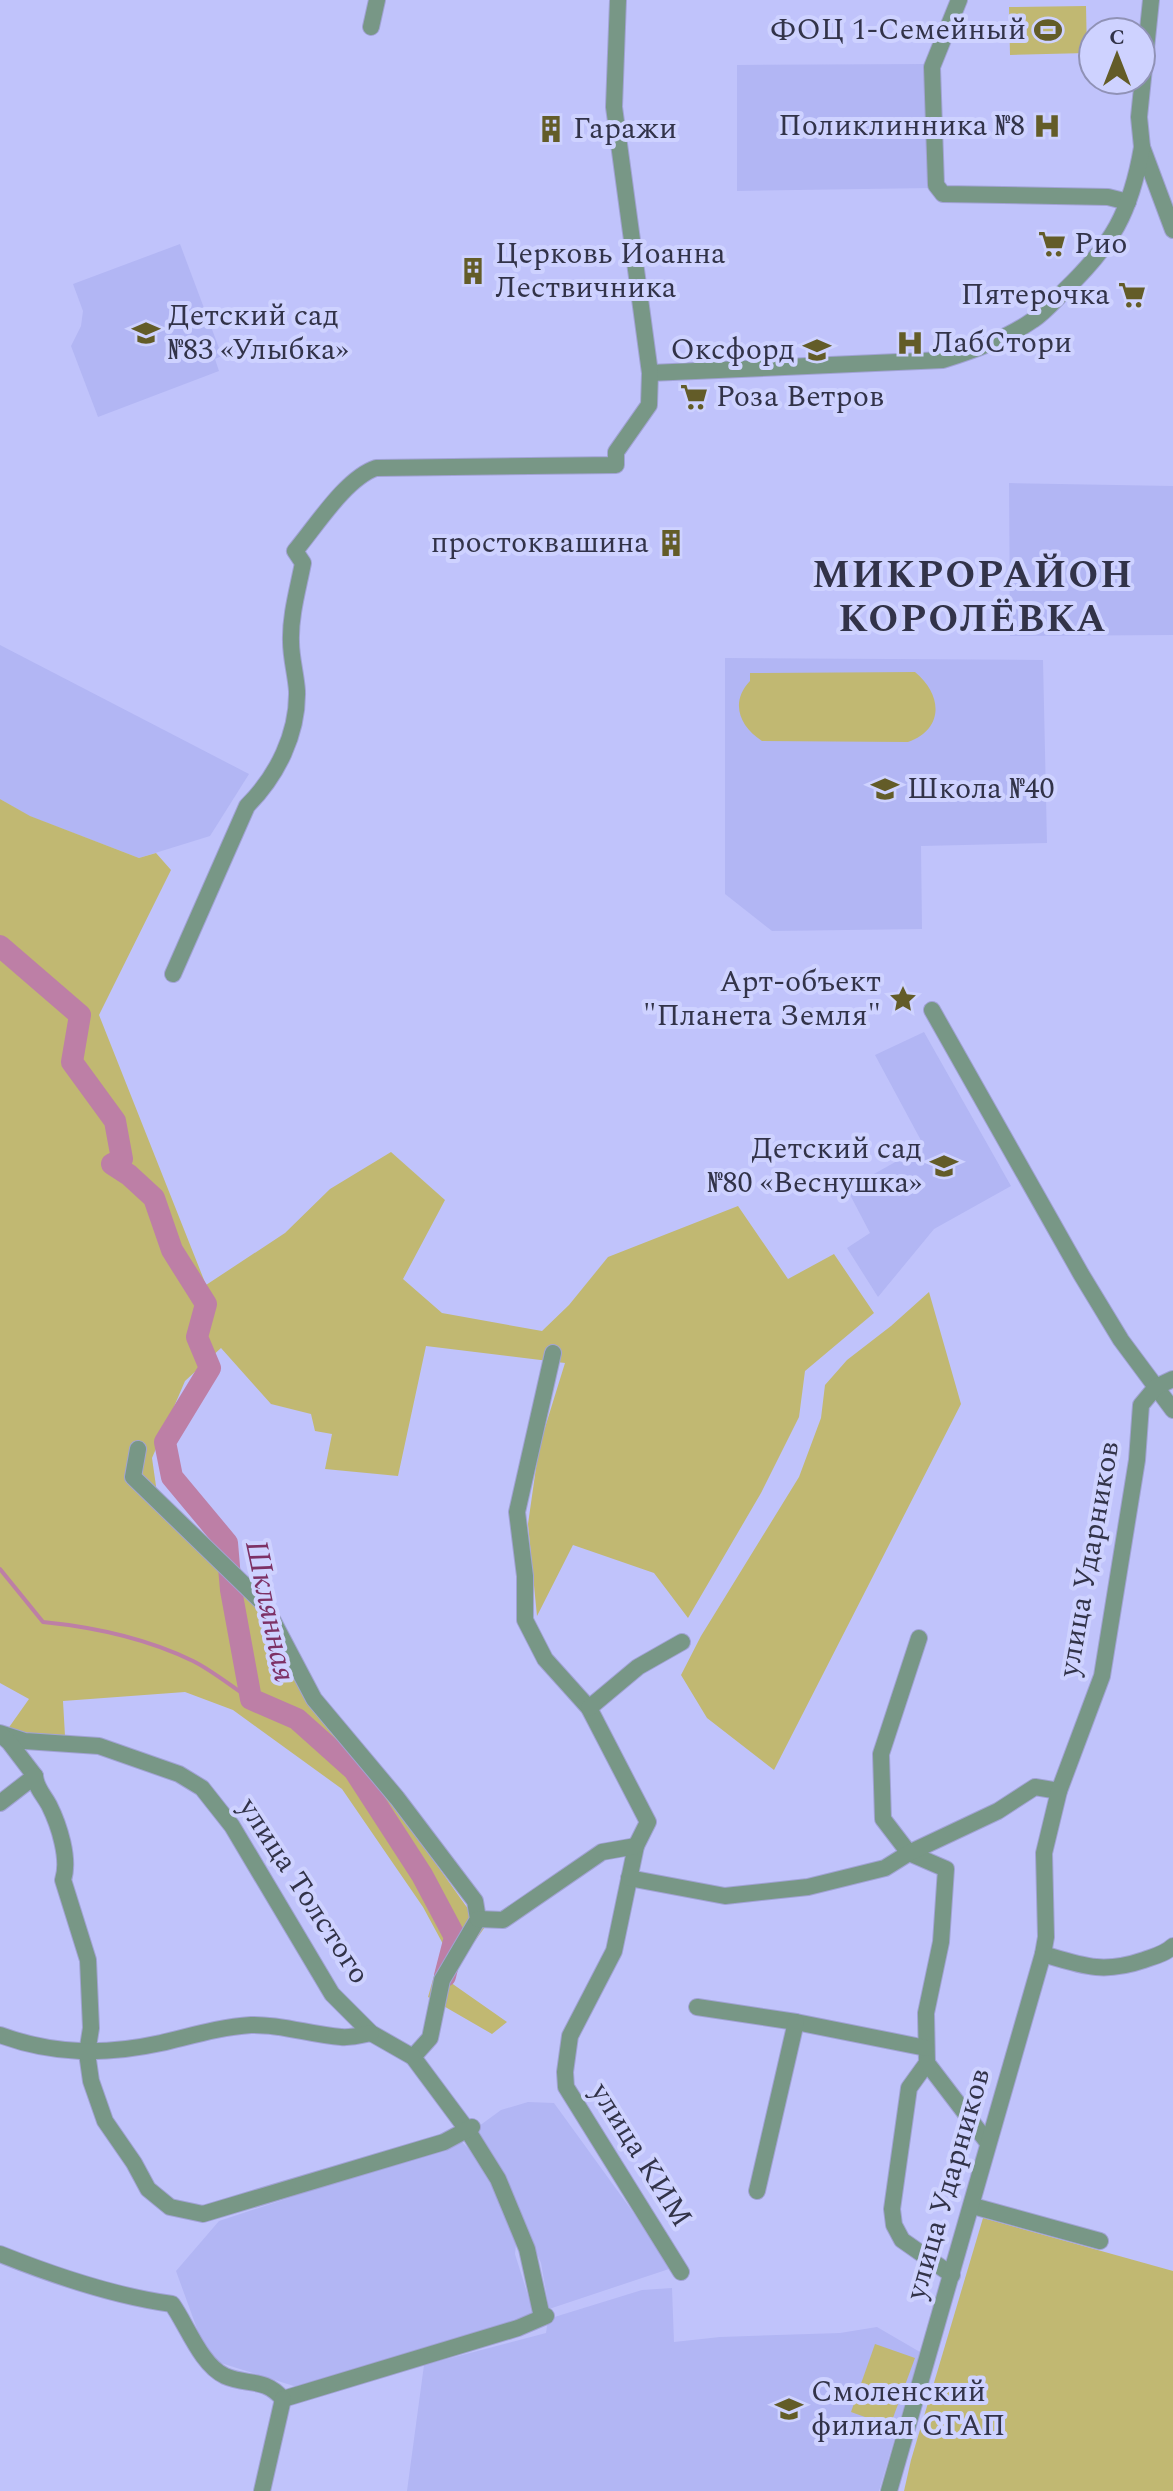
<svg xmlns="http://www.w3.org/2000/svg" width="1173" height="2491" viewBox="0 0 1173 2491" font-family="Spectral,serif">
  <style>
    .built { fill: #b2b6f4 }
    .green { fill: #c1b872 }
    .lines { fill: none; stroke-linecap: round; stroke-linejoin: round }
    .stream { stroke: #bd7fa6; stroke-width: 4 }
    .river { stroke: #bd7fa6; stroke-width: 22 }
    .minor-casing { stroke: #a1a3d4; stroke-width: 18 }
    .minor { stroke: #789786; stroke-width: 16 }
    .labels { text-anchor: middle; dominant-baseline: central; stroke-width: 8; stroke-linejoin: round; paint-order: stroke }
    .poi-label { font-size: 30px; fill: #323349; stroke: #ced2ff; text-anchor: start }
    .street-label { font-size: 30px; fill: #323349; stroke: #ced2ff }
    .water-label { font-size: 32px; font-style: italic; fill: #7d3165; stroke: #ced2ff }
    .district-label { font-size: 38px; font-weight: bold; letter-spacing: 2px; fill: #323349; stroke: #ced2ff }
  </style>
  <rect width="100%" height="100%" fill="#c0c3fb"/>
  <!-- built -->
  <g class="built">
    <polygon points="928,64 932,188 737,191 737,65"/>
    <polygon points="180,244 222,356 215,359 219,371 98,417 71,346 81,326 83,311 73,284"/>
    <polygon points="1009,483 1173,486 1173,635 1010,636"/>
    <polygon points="0,645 249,774 210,836 139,858 29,816 0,799"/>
    <polygon points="725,658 1043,660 1047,843 921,846 922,929 772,931 725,894"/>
    <polygon points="924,1032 1011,1186 934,1229 878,1297 847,1248 870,1233 847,1189 924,1146 875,1055"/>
    <polygon points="528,2102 554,2103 651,2237 669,2269 549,2309 541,2263 492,2154 475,2129 501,2110"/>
    <polygon points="461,2141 481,2161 517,2235 515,2254 534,2315 297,2387 208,2359 176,2271 219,2221"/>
    <polygon points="672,2288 674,2342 720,2337 840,2333 877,2327 920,2352 879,2491 407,2491 424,2365 546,2333 548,2319 642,2290"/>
  </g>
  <!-- green -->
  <g class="green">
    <polygon points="1086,6 1087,53 1010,55 1009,7"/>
    <path d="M 915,672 C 943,695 944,729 908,742 L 762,741 C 739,726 730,702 750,681 L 750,673 Z"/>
    <polygon points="0,799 30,816 139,858 156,853 171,870 99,1015 206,1285 285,1233 330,1189 391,1152 445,1200 403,1279 442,1313 542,1331 569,1305 608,1257 738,1206 788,1279 834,1254 874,1313 805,1371 799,1417 761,1493 688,1618 654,1573 573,1545 537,1616 528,1524 539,1447 565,1363 426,1346 398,1476 325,1469 332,1434 315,1431 311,1414 271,1404 221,1348 185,1381 152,1458 158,1500 233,1569 303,1677 471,1913 485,1927 447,1980 507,2022 492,2034 428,1997 443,1944 423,1907 342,1789 233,1710 185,1692 63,1701 65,1736 5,1733 29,1699 0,1683"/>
    <polygon points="929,1292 961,1404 774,1770 707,1718 681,1675 701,1636 799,1477 821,1418 825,1385 847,1360 891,1326"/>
    <polygon points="983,2218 1173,2271 1173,2491 904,2491 911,2460"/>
    <polygon points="875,2344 915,2358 890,2426 851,2412"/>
  </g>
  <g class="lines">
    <!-- stream -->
    <path class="stream" d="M 0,1569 L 43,1622 C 93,1627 148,1639 193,1661 C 213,1671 232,1687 251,1699"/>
    <!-- river -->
    <polyline class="river" points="0,946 80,1015 72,1062 115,1121 122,1159 112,1164 129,1175 154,1198 172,1250 206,1304 197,1337 210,1368 165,1442 172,1477 227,1543 231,1590 251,1699 297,1719 354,1770 422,1875 455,1937 445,1976"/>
    <!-- minor casing -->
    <g class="minor-casing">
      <g id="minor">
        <polyline points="959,0 932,67 936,185 943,194 1108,197 1128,202"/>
        <polyline points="1151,0 1139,117 1142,147 1173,230"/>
        <polyline points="371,27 377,0"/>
        <path d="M 650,373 L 943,360 C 974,350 1006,339 1033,320 C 1045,312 1055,300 1065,290 C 1112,245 1131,212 1142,147"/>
        <path d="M 173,974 L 247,806 C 277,776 298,734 297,691 C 296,675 291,658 291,642 C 290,616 298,589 303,563 L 295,551 C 316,526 346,478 376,468 L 616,465 L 616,452 L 649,405 L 650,373 L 614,107 L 618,0"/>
        <polyline points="932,1010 1081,1274 1121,1340 1173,1410"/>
        <polyline points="553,1353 517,1512 525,1576 525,1620 545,1659 589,1708 648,1822 636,1846 614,1951 570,2036 565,2072 566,2087 681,2272"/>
        <polyline points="138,1449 133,1477 264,1604 314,1699 397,1798 475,1901 478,1919 442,1980 430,2038 413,2057"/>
        <polyline points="919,1638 881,1754 883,1819 909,1853 946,1869 941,1942 926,2013 927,2063 909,2088 892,2209 894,2225 902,2240 952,2275"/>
        <polyline points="589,1708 638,1667 682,1642"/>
        <polyline points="0,1733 25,1741 99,1746 179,1774 202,1788 232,1826 332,1994 371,2033 413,2057 468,2131 498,2179 527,2249 542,2317"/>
        <polyline points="0,1734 9,1742 35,1776"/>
        <path d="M 0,1803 L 35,1776 C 36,1788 43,1794 49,1805 C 59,1825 70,1859 63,1880 L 88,1960 L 91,2028 L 87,2053 L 91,2081 L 105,2121 L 134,2163 L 148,2189 L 170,2207 L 203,2214 L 444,2142 L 472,2127"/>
        <polyline points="629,1878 725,1896 808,1887 885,1868 909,1853 998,1811 1035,1787 1059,1791"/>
        <polyline points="478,1919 503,1920 602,1852 636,1846"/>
        <path d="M 1043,1954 C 1083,1966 1103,1974 1144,1960 C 1155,1956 1165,1954 1173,1946"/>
        <polyline points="697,2007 796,2022 926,2048"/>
        <path d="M 0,2035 C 54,2055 106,2055 161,2043 C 191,2036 220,2027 251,2025 C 282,2024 311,2035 341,2037 C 351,2038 362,2035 371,2033"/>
        <polyline points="927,2063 988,2143"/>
        <polyline points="757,2191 796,2022"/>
        <polyline points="973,2206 1100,2241"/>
        <path d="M 0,2254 C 55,2276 113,2296 172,2304 C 187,2325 201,2365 225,2376 C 248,2386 264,2377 283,2399"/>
        <polyline points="283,2399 518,2328 546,2316"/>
        <polyline points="262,2491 283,2399"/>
        <polyline points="889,2491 1043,1954 1046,1937 1044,1853 1059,1791 1102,1676 1137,1460 1141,1405 1156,1387 1173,1379"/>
      </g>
    </g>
    <!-- minor -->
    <use href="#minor" class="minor"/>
  </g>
  <!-- icons -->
  <defs>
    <g id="stadium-bare" transform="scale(2.16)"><path d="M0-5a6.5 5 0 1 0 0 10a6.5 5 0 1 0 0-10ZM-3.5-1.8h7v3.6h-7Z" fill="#635c28" stroke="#ced2ff" stroke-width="2.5" paint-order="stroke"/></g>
    <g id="hospital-bare" transform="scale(2.16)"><path d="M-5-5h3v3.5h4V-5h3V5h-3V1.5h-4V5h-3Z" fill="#635c28" stroke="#ced2ff" stroke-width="2.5" paint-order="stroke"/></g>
    <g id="building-bare" transform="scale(2.16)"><path d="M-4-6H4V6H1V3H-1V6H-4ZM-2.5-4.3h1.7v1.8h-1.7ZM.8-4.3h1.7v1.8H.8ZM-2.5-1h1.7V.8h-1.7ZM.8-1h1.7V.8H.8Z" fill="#635c28" stroke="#ced2ff" stroke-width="2.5" paint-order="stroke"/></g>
    <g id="supermarket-bare" transform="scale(2.16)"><path d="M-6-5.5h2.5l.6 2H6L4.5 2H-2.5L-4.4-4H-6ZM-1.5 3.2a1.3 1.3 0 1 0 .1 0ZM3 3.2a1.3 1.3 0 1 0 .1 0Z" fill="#635c28" stroke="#ced2ff" stroke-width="2.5" paint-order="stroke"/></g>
    <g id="school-bare" transform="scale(2.16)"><path d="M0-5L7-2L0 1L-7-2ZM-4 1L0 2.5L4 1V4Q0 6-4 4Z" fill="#635c28" stroke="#ced2ff" stroke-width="2.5" paint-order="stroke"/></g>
    <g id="sight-bare" transform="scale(2.16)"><path d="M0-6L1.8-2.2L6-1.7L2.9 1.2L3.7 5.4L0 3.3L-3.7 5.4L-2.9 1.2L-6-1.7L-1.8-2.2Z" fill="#635c28" stroke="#ced2ff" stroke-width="2.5" paint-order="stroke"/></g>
    <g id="university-bare" transform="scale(2.16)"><path d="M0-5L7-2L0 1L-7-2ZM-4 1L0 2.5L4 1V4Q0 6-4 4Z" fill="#635c28" stroke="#ced2ff" stroke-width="2.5" paint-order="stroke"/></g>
  </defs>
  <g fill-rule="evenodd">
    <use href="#stadium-bare" x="1048" y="30"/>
    <use href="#hospital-bare" x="1047" y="126"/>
    <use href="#building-bare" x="551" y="129"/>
    <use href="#supermarket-bare" x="1052" y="244"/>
    <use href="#building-bare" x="473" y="271"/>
    <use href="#supermarket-bare" x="1132" y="295"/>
    <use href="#school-bare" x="146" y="333"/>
    <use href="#hospital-bare" x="910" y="343"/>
    <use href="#school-bare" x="817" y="350"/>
    <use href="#supermarket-bare" x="694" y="397"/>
    <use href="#building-bare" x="671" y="543"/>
    <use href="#school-bare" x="885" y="789"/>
    <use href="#sight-bare" x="903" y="999"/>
    <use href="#school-bare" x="944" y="1166"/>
    <use href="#university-bare" x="789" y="2409"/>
  </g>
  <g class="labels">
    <!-- poi labels -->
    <g class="poi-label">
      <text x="1026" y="30" text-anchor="end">ФОЦ 1-Семейный</text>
      <text x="1025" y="126" text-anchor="end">Поликлинника №8</text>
      <text x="573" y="129">Гаражи</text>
      <text x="1074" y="244">Рио</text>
      <text x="495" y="254">Церковь Иоанна<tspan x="495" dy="34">Лествичника</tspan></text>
      <text x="1110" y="295" text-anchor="end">Пятерочка</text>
      <text x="168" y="316">Детский сад<tspan x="168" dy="34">№83 «Улыбка»</tspan></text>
      <text x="932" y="343">ЛабСтори</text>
      <text x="795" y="350" text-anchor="end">Оксфорд</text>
      <text x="716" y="397">Роза Ветров</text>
      <text x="649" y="543" text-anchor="end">простоквашина</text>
      <text x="907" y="789">Школа №40</text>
      <text x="881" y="982" text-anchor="end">Арт-объект<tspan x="881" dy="34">"Планета Земля"</tspan></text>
      <text x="922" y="1149" text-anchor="end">Детский сад<tspan x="922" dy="34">№80 «Веснушка»</tspan></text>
      <text x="811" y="2392">Смоленский<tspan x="811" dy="34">филиал СГАП</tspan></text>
    </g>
    <!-- street labels -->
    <g class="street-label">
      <text transform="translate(1089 1559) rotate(-80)">улица Ударников</text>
      <text transform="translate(304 1891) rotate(57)">улица Толстого</text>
      <text transform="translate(641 2155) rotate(58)">улица КИМ</text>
      <text transform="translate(948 2184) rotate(-74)">улица Ударников</text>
    </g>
    <!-- water labels -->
    <g class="water-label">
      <text transform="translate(270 1611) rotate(78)">Шклянная</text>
    </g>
    <!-- district labels -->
    <g class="district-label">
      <text x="973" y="576">МИКРОРАЙОН<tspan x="973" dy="44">КОРОЛЁВКА</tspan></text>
    </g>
  </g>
  <!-- north arrow -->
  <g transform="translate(1117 56)"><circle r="38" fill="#ced2ff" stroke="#9092b6" stroke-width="2"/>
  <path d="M0-6L14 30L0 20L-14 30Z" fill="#635c28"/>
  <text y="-12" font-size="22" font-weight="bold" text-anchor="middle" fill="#323349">С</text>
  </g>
</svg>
